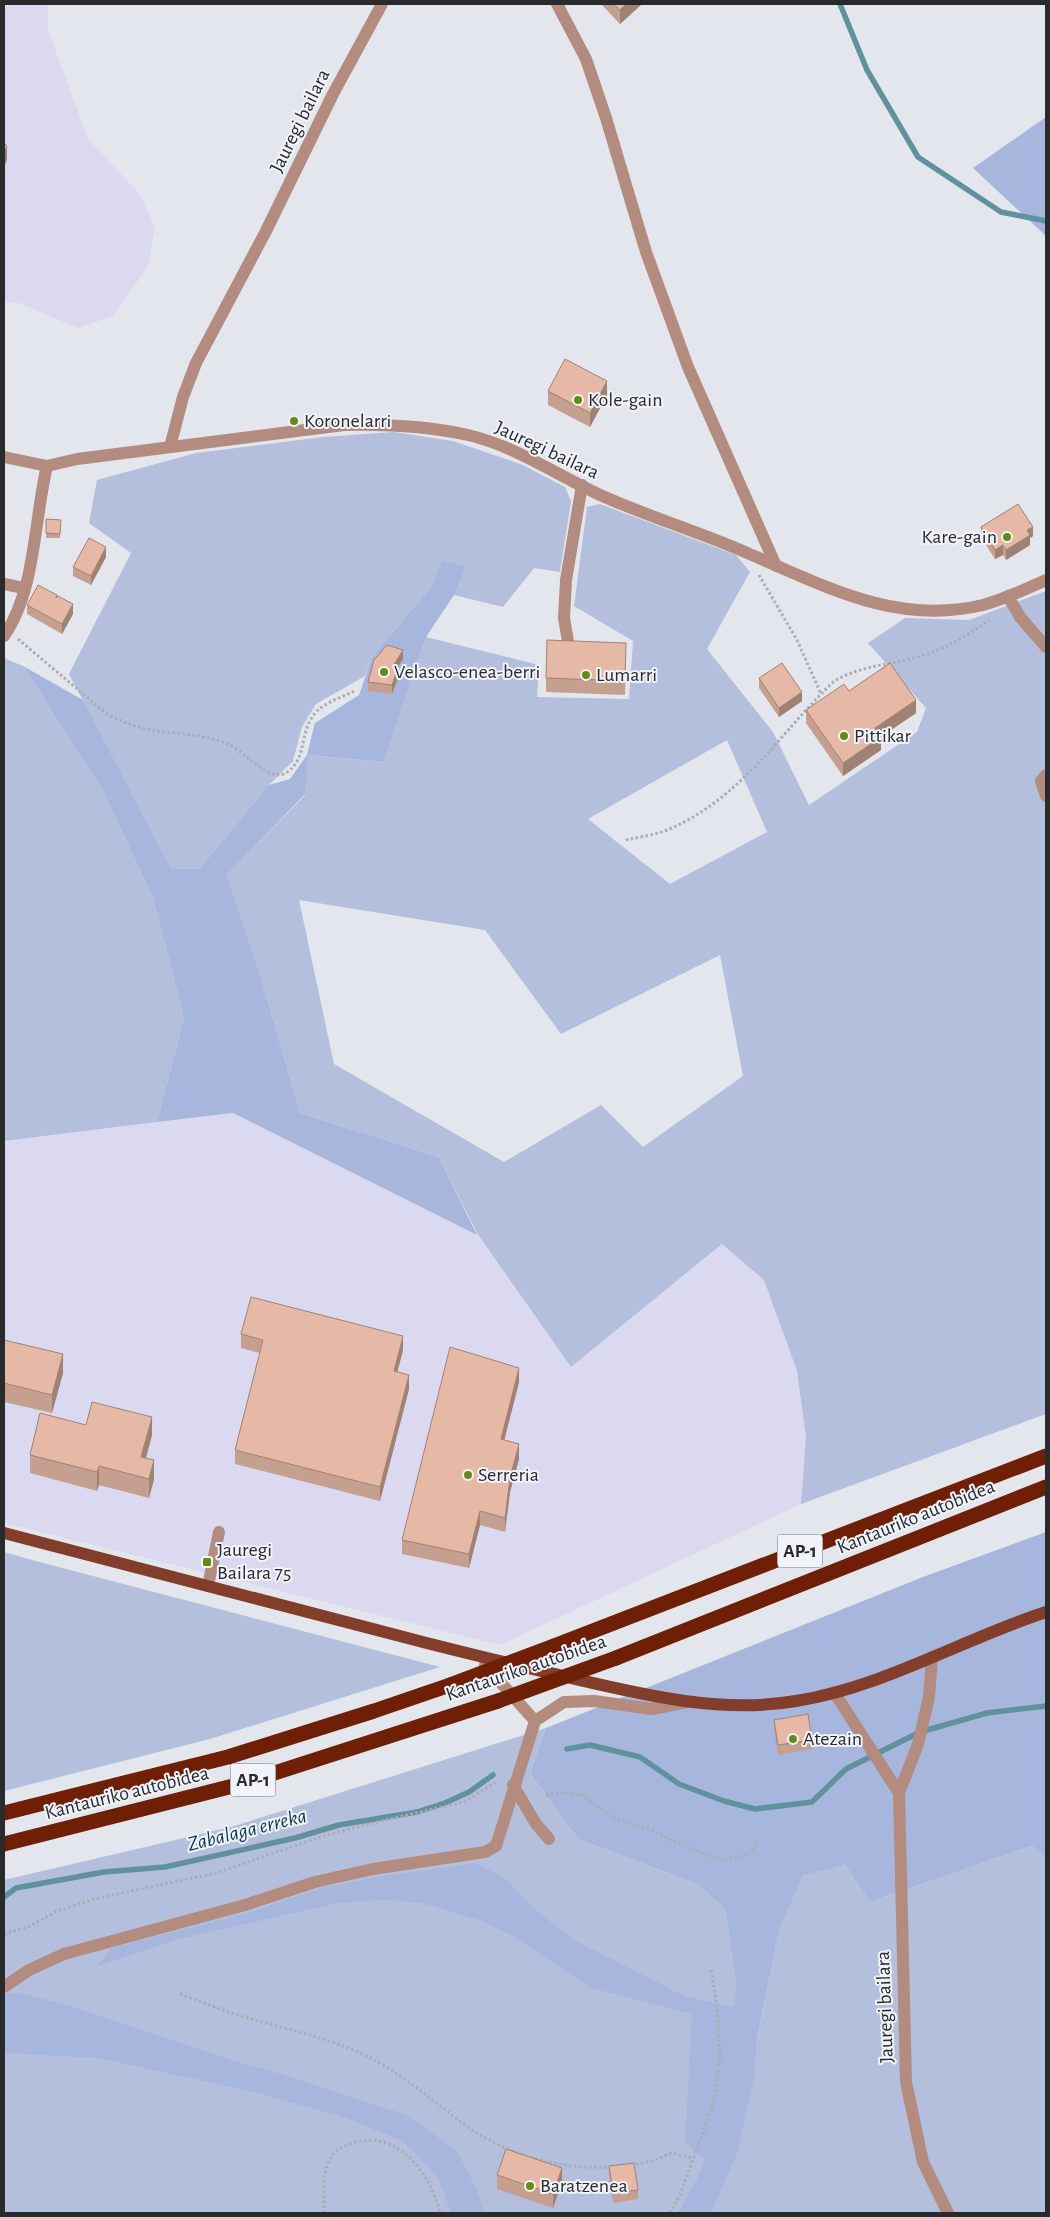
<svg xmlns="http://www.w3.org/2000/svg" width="1050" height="2217" viewBox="0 0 1050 2217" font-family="'Alegreya Sans',sans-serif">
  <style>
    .industrial { fill: #dbd9ef }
    .green { fill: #b3bfdd; fill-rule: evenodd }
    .forest { fill: #a7b6dc }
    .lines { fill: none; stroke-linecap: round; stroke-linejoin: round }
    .stream { stroke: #60929e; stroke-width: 5.5 }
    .path { stroke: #abadb2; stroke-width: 3; stroke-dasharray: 2.5 2.5; stroke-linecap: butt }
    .minor { stroke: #b48b7f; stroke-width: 12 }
    .major { stroke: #823e2a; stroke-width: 12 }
    .highway { stroke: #6e1f05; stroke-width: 15 }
    .highway-bridge { stroke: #6e1f05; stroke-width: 15 }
    .wall { fill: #c59f8f }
    .shaded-wall { fill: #a08274 }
    .building { fill: #e5b9a6; stroke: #a08274 }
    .poi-dot { fill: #668b15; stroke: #f0f3f9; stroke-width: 2 }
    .labels { text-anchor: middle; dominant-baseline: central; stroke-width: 4; stroke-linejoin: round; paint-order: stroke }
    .shield { fill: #f0f3f9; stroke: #65666a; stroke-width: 1 }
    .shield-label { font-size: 19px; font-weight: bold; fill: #292a2c }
    .street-label { font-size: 20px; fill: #292a2c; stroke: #f0f3f9 }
    .poi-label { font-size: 20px; fill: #292a2c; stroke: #f0f3f9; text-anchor: start }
    .water-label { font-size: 21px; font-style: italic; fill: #0b3c45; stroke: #f0f3f9 }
  </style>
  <rect width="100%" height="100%" fill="#e3e6ec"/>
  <!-- industrial -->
  <g class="industrial">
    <polygon points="4,4 48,4 48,30 88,139 139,193 155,227 148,266 113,316 78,328 19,303 4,302"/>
    <polygon points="233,1113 477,1235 571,1367 722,1244 764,1280 797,1371 806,1437 801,1504 500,1645 4,1523 4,1141"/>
  </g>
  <!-- green -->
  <g class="green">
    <polygon points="394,432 453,441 523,465 565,487 571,501 560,572 534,568 503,607 454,595 467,566 442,562 431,587 372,657 365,676 316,704 302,727 293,761 269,785 199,869 171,868 69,674 131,553 89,523 97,480 196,453 323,437"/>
    <path d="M 600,504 L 736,555 L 750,572 L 707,649 L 773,732 L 809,805 L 917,732 L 926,708 L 868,643 L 905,618 L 969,620 L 1046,591 L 1046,1414 L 801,1504 L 806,1437 L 797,1371 L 764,1280 L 722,1244 L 571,1367 L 478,1235 L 439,1157 L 300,1113 L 262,981 L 227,875 L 305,795 L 307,755 L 384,762 L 426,637 L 539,665 L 537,697 L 629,699 L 633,641 L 574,606 L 587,507 ZM 727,740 L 767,832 L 670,884 L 588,819 ZM 299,900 L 485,930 L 561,1034 L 720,955 L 743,1076 L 643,1147 L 601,1105 L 504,1162 L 334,1064 Z"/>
    <polygon points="4,658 23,666 103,791 153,898 184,1018 157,1122 4,1141"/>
    <polygon points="4,1552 32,1560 440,1667 210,1739 4,1791"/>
    <polygon points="546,1728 530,1773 578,1839 697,1884 725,1909 736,1984 733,2041 756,2046 779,1931 803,1874 845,1865 870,1902 1032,1846 1046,1857 1046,2213 4,2213 4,1880 231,1827"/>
  </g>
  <!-- forest -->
  <g class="forest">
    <polygon points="1046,117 1046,236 973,168"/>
    <polygon points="442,561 467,566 454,595 426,637 384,762 308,755 305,794 227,875 262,981 300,1113 439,1157 477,1235 233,1113 157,1122 184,1018 153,898 103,791 23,666 83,700 171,868 199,869 269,785 290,779 307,755 315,723 359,695 372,657 431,587"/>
    <polygon points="1046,1532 1046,1857 1032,1846 870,1902 845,1865 803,1875 779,1931 757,2040 754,2079 737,2154 711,2213 678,2213 699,2175 705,2159 685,2142 692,2014 591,1988 513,1936 482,1921 422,1903 387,1900 338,1903 179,1939 96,1967 111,1948 248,1913 318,1889 371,1878 477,1863 508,1881 537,1911 574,1940 684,1996 734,2007 736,1984 725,1909 697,1884 578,1839 530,1773 546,1728 923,1577"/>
    <polygon points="17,1992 77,2008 234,2061 271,2071 407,2115 457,2151 475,2186 485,2213 451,2213 438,2177 403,2141 344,2117 254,2092 99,2058 4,2053 4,1995"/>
  </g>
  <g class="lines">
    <!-- stream -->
    <g class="stream">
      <polyline points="840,4 867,70 918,157 1001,212 1046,221"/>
      <polyline points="567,1749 590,1745 640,1757 679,1784 724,1801 755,1809 812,1802 846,1769 920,1732 987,1713 1046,1706"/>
      <polyline points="4,1897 16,1888 104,1872 165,1867 295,1838 339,1825 417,1812 445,1803 469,1792 493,1775"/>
    </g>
    <!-- path -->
    <g class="path">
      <polyline points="759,575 797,640 821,694"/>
      <path d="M 18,639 L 107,714 C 121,721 135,727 150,730 C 176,734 204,734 228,744 C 244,751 269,783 286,773 C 306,760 300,737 311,719 C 319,704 340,698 355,691"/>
      <path d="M 626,840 C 639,837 655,835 667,830 C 740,800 779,734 834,681 C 864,665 883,666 914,658 C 945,650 964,637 990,620"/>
      <polyline points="546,1795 563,1793 582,1795 612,1817 627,1823 651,1829 670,1840 722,1861 749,1854 758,1841"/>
      <polyline points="4,1934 28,1927 57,1911 94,1899 216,1873 320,1837 373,1823 464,1802 498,1781"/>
      <path d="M 180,1994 C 205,2003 229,2013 255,2020 C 294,2031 334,2039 370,2058 C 401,2074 429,2097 457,2119 C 501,2154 557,2170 613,2167"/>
      <polyline points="631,2165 653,2161 671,2153 694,2158"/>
      <path d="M 324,2213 C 324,2193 321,2171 333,2154 C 337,2148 350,2144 356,2142 C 401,2131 431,2176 440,2213"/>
      <polyline points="670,2213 680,2195 714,2102 720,2056 717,2007 711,1969"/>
    </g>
    <!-- minor -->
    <g class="minor">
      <polyline points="557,4 586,59 606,118 646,252 688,367 776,566"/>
      <polyline points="170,447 183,397 196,363 266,231 333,94 382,4"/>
      <path d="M 4,457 L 47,466 L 77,459 L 344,425 C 385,424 427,426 468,435 C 515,446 555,474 598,494 C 646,516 697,531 745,552 C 823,585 895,626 983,605 C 1005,599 1026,589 1046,580"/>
      <polyline points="4,584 24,588"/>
      <polyline points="1008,596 1020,617 1046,647"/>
      <path d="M 4,636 C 36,590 34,519 47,466"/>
      <polyline points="578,648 569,647 564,618 566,580 582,485"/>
      <polyline points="1046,775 1041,781 1046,796"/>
      <polyline points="208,1586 219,1532"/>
      <polyline points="485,1665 535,1721"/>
      <polyline points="834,1692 899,1793 906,2082 923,2162 948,2213"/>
      <polyline points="513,1785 536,1824 549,1839"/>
      <polyline points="899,1793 918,1744 929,1697 932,1658"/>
      <polyline points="4,1987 29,1970 64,1954 245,1905 315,1882 373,1869 485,1852 496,1846 535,1721 564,1702 594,1701 652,1709 687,1702"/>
    </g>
    <!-- major -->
    <path class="major" d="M 4,1533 C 142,1569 280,1605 419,1641 C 469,1654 520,1666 571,1678 C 644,1695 721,1714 796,1701 C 884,1687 963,1639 1046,1612"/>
    <!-- highway -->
    <g class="highway">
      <polyline points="554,1646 1046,1456"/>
      <polyline points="616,1658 1046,1487"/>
      <polyline points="4,1813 228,1757 374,1711 450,1685"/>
      <polyline points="4,1844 237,1785 498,1701"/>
    </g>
    <!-- highway-bridge -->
    <g class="highway-bridge">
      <polyline points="450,1685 554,1646"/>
      <polyline points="498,1701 616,1658"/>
    </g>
  </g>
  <!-- wall -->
  <g class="wall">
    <polygon points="601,4 642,4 620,24"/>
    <polygon points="548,391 607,395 590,427 548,405"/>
    <polygon points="46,519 61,520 60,538 46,538"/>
    <polygon points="981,527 1033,536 1030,538 1030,545 1006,560 1003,555 995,559 981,537"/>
    <polygon points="106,557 91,585 73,576 73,567"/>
    <polygon points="56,598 73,614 62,634 27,614 27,605"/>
    <polygon points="626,657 625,695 546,692 546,678"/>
    <polygon points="403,659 397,668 398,678 392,694 368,691 368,682"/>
    <polygon points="759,678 802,701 779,717 759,688"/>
    <polygon points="849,691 916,713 881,737 881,750 843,776 806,723 806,710"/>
    <polygon points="241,1334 403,1350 397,1372 409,1389 380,1501 235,1464 235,1450 260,1353 241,1348"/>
    <polygon points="4,1340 63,1373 52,1413 4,1402"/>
    <polygon points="519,1382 504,1440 519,1459 510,1492 505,1532 480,1525 469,1568 402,1554 402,1540"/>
    <polygon points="86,1425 152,1435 146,1458 154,1479 149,1498 99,1485 97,1491 30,1473 30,1455"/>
    <polygon points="774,1720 812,1740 812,1749 778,1755 774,1729"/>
    <polygon points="609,2166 638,2190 638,2199 613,2203 609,2176"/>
    <polygon points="497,2175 562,2182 553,2208 497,2189"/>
  </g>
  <!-- shaded-wall -->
  <g class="shaded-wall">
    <polygon points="626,4 642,4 620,24 620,10"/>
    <polygon points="7,146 7,160 4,167 4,153"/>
    <polygon points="607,381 607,395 590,427 590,413"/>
    <polygon points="1033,527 1033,536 1030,538 1030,545 1006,560 1006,550 1027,530"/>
    <polygon points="1003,545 1003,555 995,559 995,550"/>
    <polygon points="106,547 106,557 91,585 91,576"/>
    <polygon points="73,604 73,614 62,634 62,624"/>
    <polygon points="403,650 403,659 393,675 393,666"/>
    <polygon points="398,668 398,678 392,694 392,685"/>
    <polygon points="802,692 802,701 779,717 779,708"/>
    <polygon points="916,700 916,713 875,741 875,728"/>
    <polygon points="881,737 881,750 843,776 843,763"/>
    <polygon points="403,1336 403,1350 394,1385 394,1371"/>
    <polygon points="63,1354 63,1373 52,1413 52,1395"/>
    <polygon points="519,1368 519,1382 501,1453 501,1439"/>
    <polygon points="409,1375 409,1389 380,1501 380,1487"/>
    <polygon points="152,1417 152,1435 141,1476 141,1457"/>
    <polygon points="519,1444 519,1459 510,1492 505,1532 505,1518 510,1478"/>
    <polygon points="154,1460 154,1479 149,1498 149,1479"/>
    <polygon points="99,1466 99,1485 97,1491 97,1472"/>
    <polygon points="480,1511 480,1525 469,1568 469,1554"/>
    <polygon points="562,2168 562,2182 553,2208 553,2194"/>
  </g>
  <!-- building -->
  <g class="building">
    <polygon points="614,4 626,4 620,10"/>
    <polygon points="4,143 7,146 4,153"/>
    <polygon points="565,359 607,381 590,413 548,391"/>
    <polygon points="1018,504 1033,527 1027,530 1030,535 1006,550 1003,545 995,550 981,527"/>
    <polygon points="46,519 61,520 60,534 46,533"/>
    <polygon points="89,538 106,547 91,576 73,567"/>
    <polygon points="38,585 57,595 56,598 58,596 73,604 62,624 27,605"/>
    <polygon points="547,640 626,643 625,681 546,678"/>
    <polygon points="387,645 403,650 393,666 398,668 392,685 368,682 374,660"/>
    <polygon points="782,663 802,692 779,708 759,678"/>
    <polygon points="890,663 916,700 875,728 881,737 843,763 806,710 844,684 849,691"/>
    <polygon points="251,1297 403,1336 394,1371 409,1375 380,1487 235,1450 263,1340 241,1334"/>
    <polygon points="4,1340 63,1354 52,1395 4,1383"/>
    <polygon points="450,1347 519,1368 501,1439 519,1444 510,1478 505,1518 480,1511 469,1554 402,1540"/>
    <polygon points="92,1402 152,1417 141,1457 154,1460 149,1479 99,1466 97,1472 30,1455 40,1413 86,1425"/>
    <polygon points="808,1714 812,1740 778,1745 774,1720"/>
    <polygon points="506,2149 562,2168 553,2194 497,2175"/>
    <polygon points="634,2163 638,2190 613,2193 609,2166"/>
  </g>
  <!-- markers -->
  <g class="poi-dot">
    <circle cx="578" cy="400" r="5"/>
    <circle cx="294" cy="421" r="5"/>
    <circle cx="1007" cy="537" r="5"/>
    <circle cx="384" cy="672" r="5"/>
    <circle cx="586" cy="675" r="5"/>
    <circle cx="844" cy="736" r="5"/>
    <circle cx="468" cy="1475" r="5"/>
    <rect x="202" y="1557" width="10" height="10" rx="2.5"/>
    <circle cx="793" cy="1739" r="5"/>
    <circle cx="530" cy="2186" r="5"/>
  </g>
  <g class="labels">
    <!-- shield labels -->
    <g class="shield">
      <rect x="777.5" y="1534.5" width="45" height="33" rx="4"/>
      <rect x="230.5" y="1763.5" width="45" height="33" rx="4"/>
    </g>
    <g class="shield-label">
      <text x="800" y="1551">AP-1</text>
      <text x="253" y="1780">AP-1</text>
    </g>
    <!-- street labels -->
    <g class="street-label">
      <text transform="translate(300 121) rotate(-64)">Jauregi bailara</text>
      <text transform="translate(547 450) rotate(25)">Jauregi bailara</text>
      <text transform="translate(916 1517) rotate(-22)">Kantauriko autobidea</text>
      <text transform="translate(526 1668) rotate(-19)">Kantauriko autobidea</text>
      <text transform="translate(127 1793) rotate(-14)">Kantauriko autobidea</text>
      <text transform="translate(885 2007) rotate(-92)">Jauregi bailara</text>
    </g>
    <!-- poi labels -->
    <g class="poi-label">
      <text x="588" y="400">Kole-gain</text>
      <text x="304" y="421">Koronelarri</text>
      <text x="997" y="537" text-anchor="end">Kare-gain</text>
      <text x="394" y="672">Velasco-enea-berri</text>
      <text x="596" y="675">Lumarri</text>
      <text x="854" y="736">Pittikar</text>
      <text x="478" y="1475">Serreria</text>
      <text x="217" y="1550">Jauregi<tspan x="217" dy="23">Bailara 75</tspan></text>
      <text x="803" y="1739">Atezain</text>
      <text x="540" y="2186">Baratzenea</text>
    </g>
    <!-- water labels -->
    <g class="water-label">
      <text transform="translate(247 1830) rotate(-14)">Zabalaga erreka</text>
    </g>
  </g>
  <!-- border -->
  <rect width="1050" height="2217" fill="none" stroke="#292a2c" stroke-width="10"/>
</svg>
